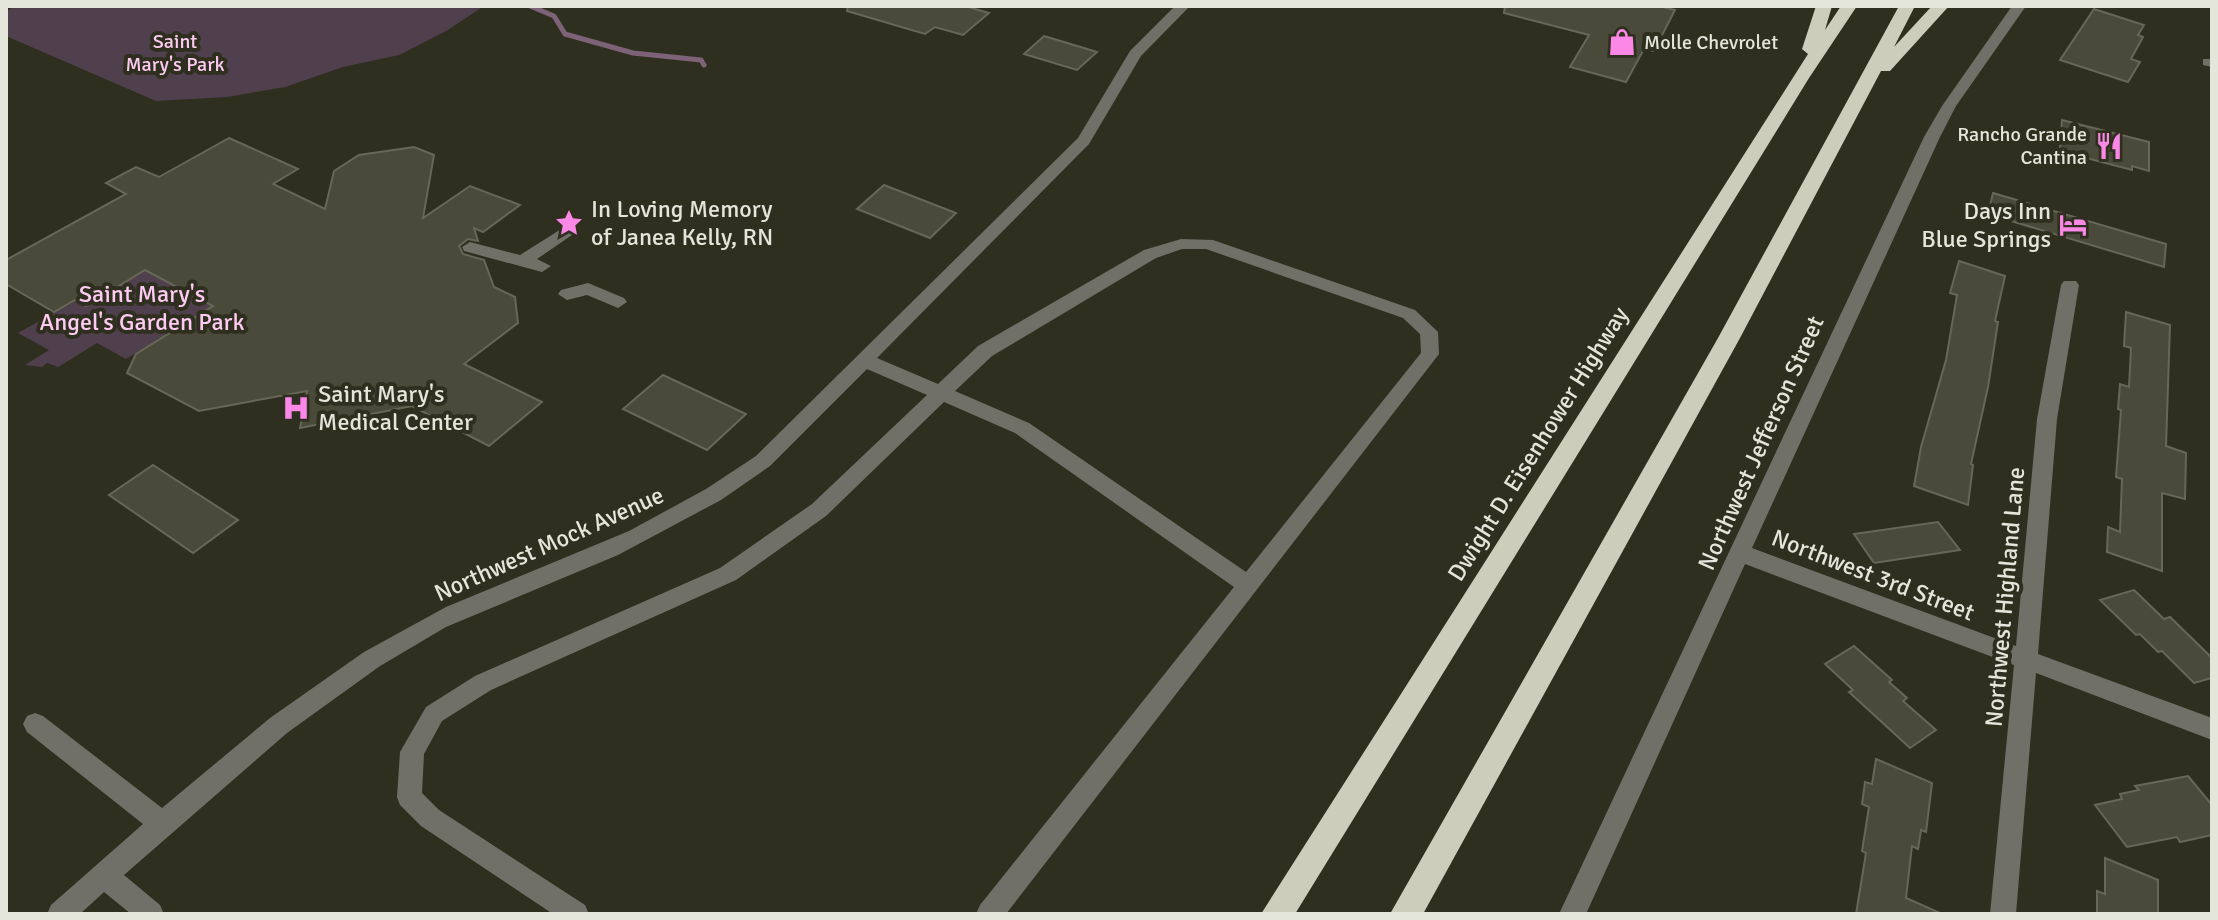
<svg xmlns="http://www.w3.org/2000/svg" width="2218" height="920" viewBox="0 0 2218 920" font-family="Signika,sans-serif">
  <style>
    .green { fill: #50404d }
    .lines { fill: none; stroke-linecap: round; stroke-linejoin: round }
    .stream { stroke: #7e6277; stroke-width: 5 }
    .building { fill: #494a3a; stroke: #666756; stroke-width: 2 }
    .minor { fill: #707069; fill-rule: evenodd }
    .highway { fill: #cccdba; fill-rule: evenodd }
    .labels { text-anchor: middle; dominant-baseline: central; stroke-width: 8; stroke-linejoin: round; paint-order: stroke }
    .far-park-label { font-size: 20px; fill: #ffcbf3; stroke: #2f2f20 }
    .far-poi-label { font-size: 20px; fill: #e4e5db; stroke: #2f2f20; text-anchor: start }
    .poi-label { font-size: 24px; fill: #e4e5db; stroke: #2f2f20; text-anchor: start }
    .park-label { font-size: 24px; fill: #ffcbf3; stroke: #2f2f20 }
    .street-label { font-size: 24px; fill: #e4e5db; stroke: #2f2f20 }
  </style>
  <rect width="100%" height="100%" fill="#2f2f20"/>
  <!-- green -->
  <g class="green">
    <polygon points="14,6 484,6 446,31 399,55 343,67 285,87 227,97 156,101 6,36 6,12"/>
    <polygon points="138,266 213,306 126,359 97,343 58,367 47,363 42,367 25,365 49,350 18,333"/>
  </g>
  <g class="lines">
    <!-- stream -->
    <polyline class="stream" points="530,6 554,16 565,34 633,53 701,60 704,65"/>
  </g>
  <!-- building -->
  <g class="building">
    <polygon points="848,6 965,6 989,13 963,35 935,27 925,34 847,11"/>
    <polygon points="1505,6 1659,6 1675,10 1654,51 1644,49 1626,82 1570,67 1589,35 1504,13"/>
    <polygon points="2094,9 2144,25 2138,35 2143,37 2131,59 2140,62 2128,82 2060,60"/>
    <polygon points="1044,36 1097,52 1077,70 1024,54"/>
    <polygon points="2062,120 2149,142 2149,171 2132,166 2132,170 2067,153 2067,150 2060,148"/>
    <polygon points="229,138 298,169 273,184 325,209 334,171 359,155 414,147 434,155 423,218 470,186 520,205 483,232 474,228 478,241 468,239 459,246 463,254 484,260 494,287 515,297 518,323 464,364 542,402 489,446 412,406 300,428 307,391 199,411 127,373 136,354 213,306 145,270 86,306 75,300 54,312 6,284 6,260 126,194 106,183 136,167 159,177"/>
    <polygon points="884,185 956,213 930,238 857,209"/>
    <polygon points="1993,193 2166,244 2164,267 1988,214"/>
    <polygon points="1959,261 2005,276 1995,321 1998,322 1988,387 1971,464 1973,465 1968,505 1914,486 1921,447 1946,360 1957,295 1950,293"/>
    <polygon points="2126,312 2170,325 2166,446 2186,453 2185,499 2162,493 2162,571 2107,552 2108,527 2120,532 2122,479 2116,477 2121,410 2118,409 2120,384 2129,387 2131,348 2124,346"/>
    <polygon points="663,375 746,414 707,450 623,409"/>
    <polygon points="153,465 238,520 193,553 109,495"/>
    <polygon points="1938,522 1960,550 1874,563 1854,534"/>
    <polygon points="2134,590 2164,619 2170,617 2212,658 2212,678 2194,683 2162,651 2158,652 2140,634 2136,635 2100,600"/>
    <polygon points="1854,646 1892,680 1889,682 1907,698 1903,701 1936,730 1910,748 1849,692 1853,690 1825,664"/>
    <polygon points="1876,759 1932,783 1926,832 1921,830 1918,849 1912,846 1906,898 1942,914 1856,914 1866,853 1862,851 1869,807 1862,804 1865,782 1872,784"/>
    <polygon points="2188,776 2212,805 2212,835 2180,842 2177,837 2127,847 2095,805 2122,799 2120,794 2139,790 2135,786"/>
    <polygon points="2105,858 2158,880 2158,914 2097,914 2097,891 2105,894"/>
  </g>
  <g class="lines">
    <!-- minor -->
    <g class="minor">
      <path d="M 1175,6 L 1190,6 L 1141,56 L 1089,144 L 877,358 L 938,384 L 978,346 L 1144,250 L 1181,239 L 1213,240 L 1415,310 L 1438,332 L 1439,354 L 1006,914 L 976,914 L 980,905 L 1234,587 L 1015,433 L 944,402 L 826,516 L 736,580 L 491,690 L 442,721 L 424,754 L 422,793 L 439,810 L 585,905 L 589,914 L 553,914 L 421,826 L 400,805 L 397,797 L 400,752 L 426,707 L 475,676 L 720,568 L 812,504 L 927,395 L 867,369 L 770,466 L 721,500 L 618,555 L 446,627 L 380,666 L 287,733 L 124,875 L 160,905 L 164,914 L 131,914 L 104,892 L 80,914 L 47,914 L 51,905 L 143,824 L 27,732 L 23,724 L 27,716 L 35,713 L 43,716 L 162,808 L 270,718 L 364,652 L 446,607 L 629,531 L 706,489 L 756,456 L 1078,138 L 1130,51 ZM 1182,249 L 1206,249 L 1403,318 L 1420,334 L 1421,353 L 1246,572 L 1029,423 L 955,391 L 992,356 L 1156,258 Z"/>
      <polygon points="2012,6 2026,6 1956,106 1940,137 1752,548 2016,646 2037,419 2061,285 2064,281 2076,281 2079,285 2057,419 2038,654 2212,718 2212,740 2036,673 2016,914 1990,914 2014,665 1745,564 1586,914 1559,914 1924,137 1942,106"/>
      <polygon points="2203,59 2212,59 2212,67 2203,65"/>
      <polygon points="566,226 572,227 574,231 572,235 537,259 551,266 542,272 464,251 462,247 470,242 520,255"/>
      <polygon points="588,283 624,298 627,302 618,308 587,295 567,300 558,294 561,290"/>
    </g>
    <!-- highway -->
    <g class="highway">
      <polygon points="1816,6 1832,6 1825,30 1841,6 1857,6 1809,78 1295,914 1261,914 1808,54 1802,49"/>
      <polygon points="1899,6 1915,6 1894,47 1932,6 1949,6 1890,71 1881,71 1740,338 1423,914 1390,914 1718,338"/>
    </g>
  </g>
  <!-- icons -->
  <defs>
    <g id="shop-bare" transform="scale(2.16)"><path d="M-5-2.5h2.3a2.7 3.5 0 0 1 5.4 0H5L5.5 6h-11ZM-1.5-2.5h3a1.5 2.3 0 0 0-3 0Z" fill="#fb87e6" stroke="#2f2f20" stroke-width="2.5" paint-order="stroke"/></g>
    <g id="restaurant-bare" transform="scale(2.16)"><path d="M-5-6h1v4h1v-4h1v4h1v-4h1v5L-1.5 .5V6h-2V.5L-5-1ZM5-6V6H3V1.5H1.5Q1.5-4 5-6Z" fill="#fb87e6" stroke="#2f2f20" stroke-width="2.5" paint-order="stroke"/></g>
    <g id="sight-bare" transform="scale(2.16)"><path d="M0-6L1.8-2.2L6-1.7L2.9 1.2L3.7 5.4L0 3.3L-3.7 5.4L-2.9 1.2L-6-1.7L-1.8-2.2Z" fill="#fb87e6" stroke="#2f2f20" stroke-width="2.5" paint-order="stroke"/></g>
    <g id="hotel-bare" transform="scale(2.16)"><path d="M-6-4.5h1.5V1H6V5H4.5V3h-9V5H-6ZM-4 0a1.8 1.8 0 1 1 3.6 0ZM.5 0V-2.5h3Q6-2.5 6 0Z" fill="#fb87e6" stroke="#2f2f20" stroke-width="2.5" paint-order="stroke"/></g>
    <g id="hospital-bare" transform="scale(2.16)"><path d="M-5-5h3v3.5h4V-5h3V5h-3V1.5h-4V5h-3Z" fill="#fb87e6" stroke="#2f2f20" stroke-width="2.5" paint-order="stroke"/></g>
  </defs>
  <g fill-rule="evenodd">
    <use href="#shop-bare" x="1622" y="42"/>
    <use href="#restaurant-bare" x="2109" y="146"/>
    <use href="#sight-bare" x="569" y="223"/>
    <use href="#hotel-bare" x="2073" y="225"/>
    <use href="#hospital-bare" x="296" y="408"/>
  </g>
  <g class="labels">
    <!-- far-park labels -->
    <g class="far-park-label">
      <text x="175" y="41">Saint<tspan x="175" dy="23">Mary's Park</tspan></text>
    </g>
    <!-- far-poi labels -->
    <g class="far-poi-label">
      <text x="1644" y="42">Molle Chevrolet</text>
      <text x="2087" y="134" text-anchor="end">Rancho Grande<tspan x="2087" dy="23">Cantina</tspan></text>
    </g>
    <!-- poi labels -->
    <g class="poi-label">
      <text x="591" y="209">In Loving Memory<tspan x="591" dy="28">of Janea Kelly, RN</tspan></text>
      <text x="2051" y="211" text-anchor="end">Days Inn<tspan x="2051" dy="28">Blue Springs</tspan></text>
      <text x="318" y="394">Saint Mary's<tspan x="318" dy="28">Medical Center</tspan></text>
    </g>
    <!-- park labels -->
    <g class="park-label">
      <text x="142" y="294">Saint Mary's<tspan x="142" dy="28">Angel's Garden Park</tspan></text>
    </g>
    <!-- street labels -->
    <g class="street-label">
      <text transform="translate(1761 443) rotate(-66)">Northwest Jefferson Street</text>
      <text transform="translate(1538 444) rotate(-58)">Dwight D. Eisenhower Highway</text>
      <text transform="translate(549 544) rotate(-24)">Northwest Mock Avenue</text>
      <text transform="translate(1873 575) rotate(21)">Northwest 3rd Street</text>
      <text transform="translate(2005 597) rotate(-85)">Northwest Highland Lane</text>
    </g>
  </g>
  <!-- border -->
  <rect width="2218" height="920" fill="none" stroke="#e4e5db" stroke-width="16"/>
</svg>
